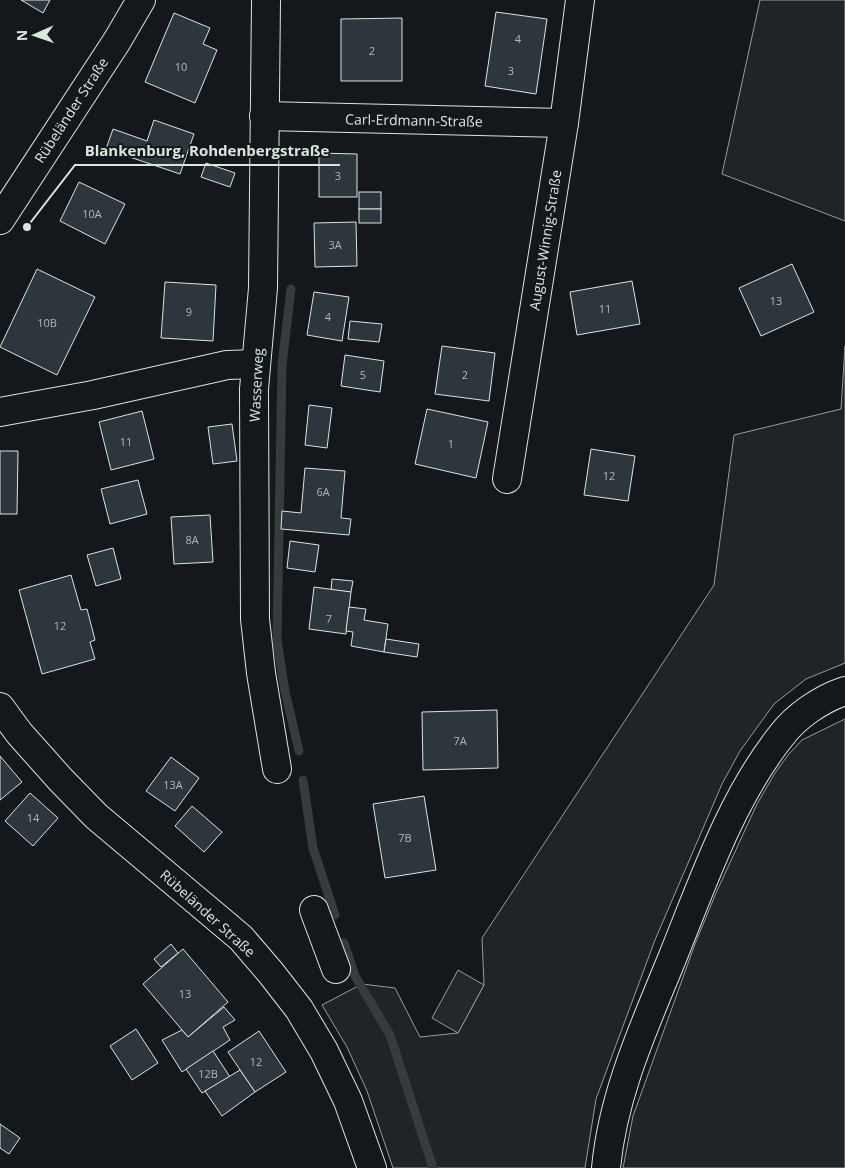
<svg xmlns="http://www.w3.org/2000/svg" width="845" height="1168" viewBox="0 0 845 1168" font-family="'Open Sans',sans-serif">
  <style>
    .green { fill: #202428; stroke: #939e99 }
    .parking { fill: #24282b; stroke: #939e99 }
    .lines { fill: none; stroke-linecap: round; stroke-linejoin: round }
    .stream { stroke: #363b3e; stroke-width: 9 }
    .building { fill: #2c363c; stroke: #d8e6dc }
    .minor-casing { stroke: #d8e6dc; stroke-width: 30 }
    .major-casing { stroke: #d8e6dc; stroke-width: 30 }
    .minor { stroke: #14181c; stroke-width: 28 }
    .major { stroke: #14181c; stroke-width: 28 }
    .labels { text-anchor: middle; dominant-baseline: central; stroke-width: 4; stroke-linejoin: round; paint-order: stroke }
    .number-label { font-size: 11px; fill: #adbab4 }
    .street-label { font-size: 14px; fill: #d8e6dc; stroke: #14181c }
    .leader { fill: none; stroke: #d8e6dc; stroke-width: 2 }
    .callout-dot { fill: #d8e6dc; stroke: #14181c; stroke-width: 2 }
    .callout-label { font-size: 15px; text-anchor: middle; font-weight: bold; fill: #d8e6dc; stroke: #14181c; stroke-width: 4; stroke-linejoin: round; paint-order: stroke }
  </style>
  <rect width="100%" height="100%" fill="#14181c"/>
  <!-- green -->
  <g class="green">
    <polygon points="760,0 845,0 845,221 722,174"/>
    <polygon points="845,346 845,663 806,679 774,704 740,751 722,784 655,940 596,1099 585,1168 393,1168 367,1091 347,1047 322,1005 362,984 395,988 420,1037 458,1033 484,985 482,938 714,585 734,435 841,409"/>
    <polygon points="845,719 845,1168 623,1168 633,1116 695,944 716,893 757,804 775,773 788,755 802,740"/>
  </g>
  <!-- parking -->
  <polygon class="parking" points="458,970 484,985 458,1033 432,1018"/>
  <g class="lines">
    <!-- stream -->
    <g class="stream">
      <polyline points="291,289 282,365 277,640 285,691 299,751"/>
      <polyline points="303,780 313,848 335,915"/>
      <polyline points="344,943 355,976 390,1035 433,1168"/>
    </g>
  </g>
  <!-- building -->
  <g class="building">
    <polygon points="21,0 50,0 43,13"/>
    <polygon points="496,12 547,19 536,94 485,86"/>
    <polygon points="174,13 210,28 203,44 217,50 195,103 145,82"/>
    <polygon points="402,18 402,81 341,81 341,19"/>
    <polygon points="154,120 194,134 180,174 106,149 113,129 147,141"/>
    <polygon points="319,153 357,154 357,197 319,197"/>
    <polygon points="206,163 235,173 230,187 201,177"/>
    <polygon points="79,182 125,204 105,244 60,221"/>
    <rect x="359" y="192" width="22" height="17"/>
    <rect x="359" y="209" width="22" height="14"/>
    <polygon points="356,222 357,266 315,267 314,223"/>
    <polygon points="792,264 814,312 761,336 739,288"/>
    <polygon points="37,269 95,297 57,375 0,347"/>
    <polygon points="632,281 640,324 577,335 570,292"/>
    <polygon points="165,282 216,285 213,341 161,338"/>
    <polygon points="314,292 349,297 342,341 307,335"/>
    <polygon points="350,321 382,324 379,342 348,339"/>
    <polygon points="442,346 495,353 489,401 435,394"/>
    <polygon points="345,355 384,361 380,392 341,386"/>
    <polygon points="309,405 332,408 327,448 305,445"/>
    <polygon points="427,409 488,422 476,478 415,464"/>
    <polygon points="142,411 154,459 111,470 99,422"/>
    <polygon points="232,424 237,461 213,464 208,427"/>
    <polygon points="591,449 635,456 628,501 584,495"/>
    <polygon points="0,451 18,451 17,514 0,514"/>
    <polygon points="305,468 345,471 341,518 351,519 349,535 281,529 282,511 301,513"/>
    <polygon points="138,480 147,514 110,524 101,489"/>
    <polygon points="210,515 213,562 174,564 171,517"/>
    <polygon points="290,541 319,545 315,572 287,568"/>
    <polygon points="113,548 121,579 96,586 87,555"/>
    <polygon points="71,575 81,610 87,609 95,640 90,642 95,659 42,674 19,590"/>
    <polygon points="332,579 353,581 351,592 331,590"/>
    <polygon points="314,587 351,592 346,634 309,629"/>
    <polygon points="349,607 366,609 364,620 388,624 384,652 351,646 353,632 346,631"/>
    <polygon points="386,639 419,644 417,657 384,652"/>
    <polygon points="497,710 498,768 423,770 422,712"/>
    <polygon points="0,756 22,782 0,800"/>
    <polygon points="171,757 199,778 175,811 146,791"/>
    <polygon points="30,793 58,818 33,846 5,821"/>
    <polygon points="424,796 436,870 385,878 373,804"/>
    <polygon points="192,806 222,832 204,852 175,826"/>
    <polygon points="171,944 178,953 161,967 154,959"/>
    <polygon points="183,949 228,1002 188,1037 143,984"/>
    <polygon points="224,1007 235,1020 223,1027 230,1040 182,1072 162,1040 182,1030 188,1037"/>
    <polygon points="136,1029 158,1063 132,1080 110,1046"/>
    <polygon points="259,1031 286,1072 255,1092 228,1052"/>
    <polygon points="213,1051 230,1077 202,1093 186,1069"/>
    <polygon points="240,1070 255,1092 222,1116 205,1091"/>
    <polygon points="0,1124 20,1138 9,1154 0,1148"/>
  </g>
  <g class="lines">
    <!-- minor casing -->
    <g class="minor-casing">
      <g id="minor">
        <polyline points="266,0 263,288 254,389 255,619 261,673 277,769"/>
        <polyline points="264,116 564,123"/>
        <polyline points="0,412 93,395 227,365 256,364"/>
        <polyline points="507,479 564,123 580,0"/>
        <polyline points="314,910 336,969"/>
      </g>
    </g>
    <!-- major casing -->
    <g class="major-casing">
      <g id="major">
        <polyline points="0,220 117,41 141,0"/>
        <polyline points="0,707 19,733 60,779 96,816 241,938 271,973 299,1009 324,1051 348,1101 372,1168"/>
        <path d="M 606,1168 C 613,1093 645,1025 673,956 C 703,882 731,799 781,736 C 796,716 821,699 845,691"/>
      </g>
    </g>
    <!-- minor -->
    <use href="#minor" class="minor"/>
    <!-- major -->
    <use href="#major" class="major"/>
  </g>
  <g class="labels">
    <!-- number labels -->
    <g class="number-label">
      <text x="518" y="38">4</text>
      <text x="372" y="50">2</text>
      <text x="181" y="66">10</text>
      <text x="511" y="70">3</text>
      <text x="338" y="175">3</text>
      <text x="92" y="213">10A</text>
      <text x="335" y="244">3A</text>
      <text x="776" y="300">13</text>
      <text x="605" y="308">11</text>
      <text x="189" y="311">9</text>
      <text x="328" y="316">4</text>
      <text x="47" y="322">10B</text>
      <text x="363" y="374">5</text>
      <text x="465" y="374">2</text>
      <text x="126" y="441">11</text>
      <text x="451" y="443">1</text>
      <text x="609" y="475">12</text>
      <text x="323" y="491">6A</text>
      <text x="192" y="539">8A</text>
      <text x="329" y="618">7</text>
      <text x="60" y="625">12</text>
      <text x="460" y="740">7A</text>
      <text x="173" y="784">13A</text>
      <text x="33" y="817">14</text>
      <text x="405" y="837">7B</text>
      <text x="185" y="993">13</text>
      <text x="256" y="1061">12</text>
      <text x="208" y="1073">12B</text>
    </g>
    <!-- street labels -->
    <g class="street-label">
      <text transform="translate(71 110) rotate(-57)">Rübeländer Straße</text>
      <text transform="translate(414 120) rotate(1)">Carl-Erdmann-Straße</text>
      <text transform="translate(545 240) rotate(-81)">August-Winnig-Straße</text>
      <text transform="translate(256 385) rotate(-87)">Wasserweg</text>
      <text transform="translate(208 913) rotate(42)">Rübeländer Straße</text>
    </g>
  </g>
  <!-- callouts -->
  <path class="leader" d="M27 227L75 165H340"/>
  <circle class="callout-dot" cx="27" cy="227" r="5"/>
  <g class="callout-label">
    <text x="207" y="156">Blankenburg, Rohdenbergstraße</text>
  </g>
  <!-- north arrow -->
  <g transform="translate(35 35) rotate(268)" stroke="#14181c" stroke-width="4" paint-order="stroke">
  <path d="M0-4L9 19L0 12L-9 19Z" fill="#d8e6dc"/>
  <text y="-8" font-size="14" font-weight="bold" text-anchor="middle" fill="#d8e6dc">N</text>
  </g>
</svg>
